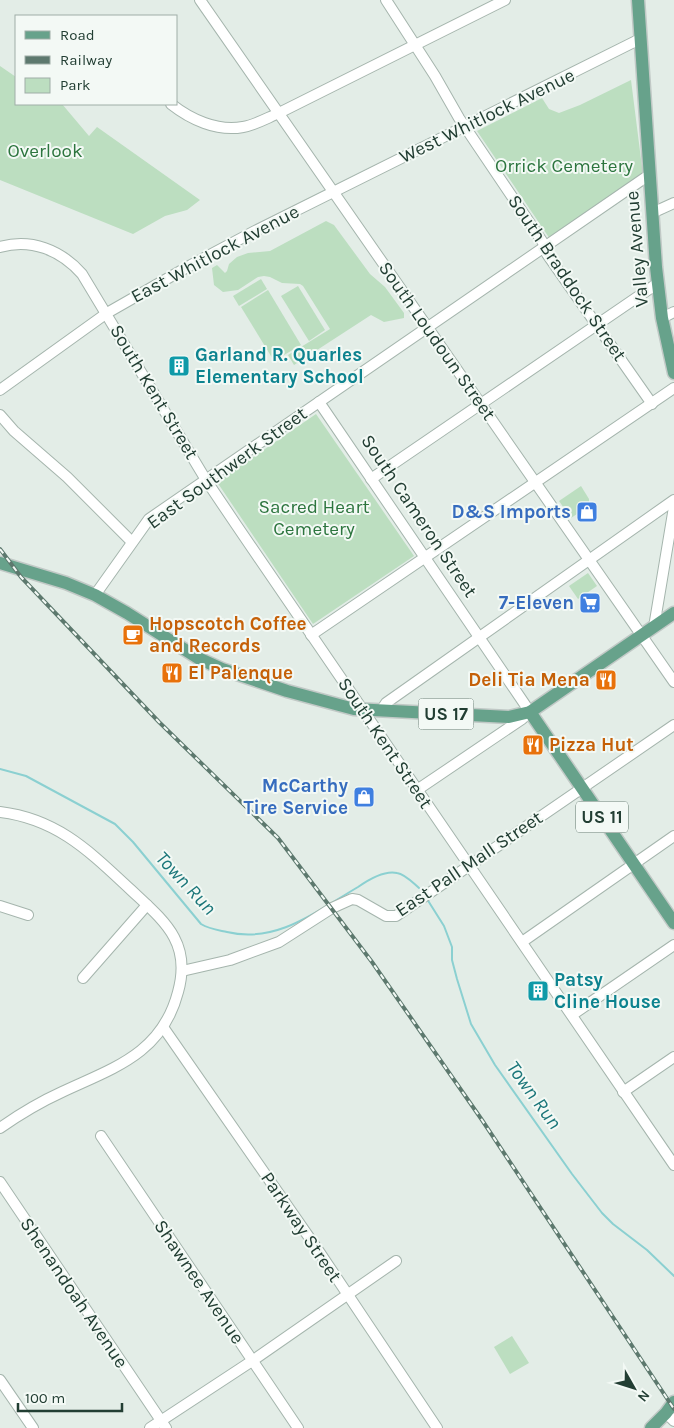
<svg xmlns="http://www.w3.org/2000/svg" width="674" height="1428" viewBox="0 0 674 1428" font-family="Karla,sans-serif">
  <style>
    .green { fill: #bcdec0 }
    .lines { fill: none; stroke-linecap: round; stroke-linejoin: round }
    .stream { stroke: #8bd0d1; stroke-width: 2 }
    .minor-casing { stroke: #a5b5ad; stroke-width: 12 }
    .major-casing { stroke: #c1c9c6; stroke-width: 15 }
    .minor { stroke: #fff; stroke-width: 10 }
    .major { stroke: #67a28b; stroke-width: 12 }
    .rail-casing { stroke: #5d796e; stroke-width: 4 }
    .rail { stroke: #f3f9f5; stroke-width: 2; stroke-dasharray: 5.5; stroke-linecap: butt }
    .labels { text-anchor: middle; dominant-baseline: central; stroke-width: 4; stroke-linejoin: round; paint-order: stroke }
    .shield { fill: #f3f9f5; stroke: #61766d; stroke-width: 1 }
    .shield-label { font-size: 18px; font-weight: bold; fill: #223e33 }
    .street-label { font-size: 19px; fill: #223e33; stroke: #f3f9f5 }
    .park-label { font-size: 19px; fill: #2c753e; stroke: #f3f9f5 }
    .culture-label { font-size: 19px; font-weight: bold; fill: #0d838f; stroke: #f3f9f5; text-anchor: start }
    .shop-label { font-size: 19px; font-weight: bold; fill: #366cbe; stroke: #f3f9f5; text-anchor: end }
    .food-label { font-size: 19px; font-weight: bold; fill: #c56008; stroke: #f3f9f5; text-anchor: start }
    .water-label { font-size: 20px; font-style: italic; fill: #1c777a; stroke: #f3f9f5 }
  </style>
  <rect width="100%" height="100%" fill="#e3ede7"/>
  <!-- green -->
  <g class="green">
    <polygon points="0,66 16,77 16,104 62,104 89,136 97,127 200,200 187,210 165,216 133,234 0,180"/>
    <polygon points="631,80 643,175 550,239 477,131 542,98 549,109 559,113 580,105"/>
    <polygon points="326,221 334,225 370,274 385,287 404,313 404,318 384,322 371,315 294,365 288,355 330,329 303,286 300,284 282,283 270,277 264,276 258,277 238,290 223,292 214,285 212,268 217,265 225,273 227,271 229,264 237,257 248,253 270,251"/>
    <polygon points="261,279 267,289 239,306 233,296"/>
    <polygon points="298,286 325,330 309,341 281,296"/>
    <polygon points="268,290 301,345 274,361 241,307"/>
    <polygon points="316,414 414,556 313,624 217,482"/>
    <polygon points="581,486 589,499 589,506 571,518 559,501"/>
    <polygon points="588,573 597,586 578,599 569,586"/>
    <polygon points="512,1336 529,1363 510,1374 494,1347"/>
  </g>
  <g class="lines">
    <!-- stream -->
    <g class="stream">
      <path d="M 0,769 L 26,776 L 115,824 L 133,842 L 201,924 C 209,929 218,930 227,932 C 277,944 317,911 358,887 C 368,880 384,870 397,873 C 405,874 413,883 419,888"/>
      <polyline points="427,899 444,926 452,947 452,960 457,979 471,1024 495,1065 572,1174 602,1213 613,1224 647,1250 674,1276"/>
    </g>
    <!-- minor casing -->
    <g class="minor-casing">
      <g id="minor">
        <polyline points="200,0 674,682"/>
        <polyline points="386,0 435,76 459,118 546,247 547,254 652,404"/>
        <path d="M 171,104 C 190,119 217,132 243,127 C 255,125 267,118 279,113 L 505,0"/>
        <polyline points="652,213 674,203"/>
        <path d="M 0,247 C 31,238 61,250 82,274 L 206,480 L 237,526 L 674,1165"/>
        <polyline points="662,318 674,312"/>
        <polyline points="0,390 107,313 191,265 255,231 640,39"/>
        <polyline points="319,402 530,712 522,719 417,790"/>
        <polyline points="0,415 14,431 67,477 132,542"/>
        <polyline points="371,479 658,283"/>
        <polyline points="95,595 149,519 649,175"/>
        <polyline points="654,627 674,507"/>
        <polyline points="311,635 674,388"/>
        <polyline points="382,709 386,703 674,500"/>
        <path d="M 0,812 C 58,819 90,852 131,890 C 164,921 192,942 178,992 C 162,1054 113,1068 62,1092 C 40,1102 20,1114 0,1128"/>
        <polyline points="0,906 28,915"/>
        <polyline points="522,942 674,836"/>
        <polyline points="182,971 230,960 279,942 332,908 352,899 358,900 386,916 396,916 674,725"/>
        <polyline points="83,978 147,905"/>
        <polyline points="572,1015 674,945"/>
        <polyline points="163,1027 320,1253 437,1428"/>
        <polyline points="623,1092 674,1057"/>
        <polyline points="101,1136 298,1428"/>
        <polyline points="0,1182 166,1428"/>
        <polyline points="0,1380 33,1428"/>
        <polyline points="666,1413 674,1421"/>
        <polyline points="150,1428 252,1361 396,1261"/>
      </g>
    </g>
    <!-- major casing -->
    <g class="major-casing">
      <g id="major">
        <polyline points="638,0 656,267 662,318 674,373"/>
        <polyline points="0,563 66,583 95,595 127,613 198,658 222,669 287,691 354,709 509,717 530,712 674,613"/>
        <polyline points="530,712 674,923"/>
        <polyline points="651,1428 666,1413 674,1402"/>
      </g>
    </g>
    <!-- minor -->
    <use href="#minor" class="minor"/>
    <!-- major -->
    <use href="#major" class="major"/>
    <!-- rail casing -->
    <g class="rail-casing">
      <polyline id="rail" points="0,549 21,577 159,722 278,838 372,962 482,1120 674,1409"/>
    </g>
    <!-- rail -->
    <use href="#rail" class="rail"/>
  </g>
  <!-- icons -->
  <defs>
    <g id="building-square" transform="scale(1.125)"><rect x="-9" y="-9" width="18" height="18" rx="4" fill="#0f9aa8" stroke="#f3f9f5"/><path d="M-4-6H4V6H1V3H-1V6H-4ZM-2.5-4.3h1.7v1.8h-1.7ZM.8-4.3h1.7v1.8H.8ZM-2.5-1h1.7V.8h-1.7ZM.8-1h1.7V.8H.8Z" fill="#fff"/></g>
    <g id="shop-square" transform="scale(1.125)"><rect x="-9" y="-9" width="18" height="18" rx="4" fill="#3f7fe0" stroke="#f3f9f5"/><path d="M-5-2.5h2.3a2.7 3.5 0 0 1 5.4 0H5L5.5 6h-11ZM-1.5-2.5h3a1.5 2.3 0 0 0-3 0Z" fill="#fff"/></g>
    <g id="supermarket-square" transform="scale(1.125)"><rect x="-9" y="-9" width="18" height="18" rx="4" fill="#3f7fe0" stroke="#f3f9f5"/><path d="M-6-5.5h2.5l.6 2H6L4.5 2H-2.5L-4.4-4H-6ZM-1.5 3.2a1.3 1.3 0 1 0 .1 0ZM3 3.2a1.3 1.3 0 1 0 .1 0Z" fill="#fff"/></g>
    <g id="cafe-square" transform="scale(1.125)"><rect x="-9" y="-9" width="18" height="18" rx="4" fill="#e8710a" stroke="#f3f9f5"/><path d="M-5.5-4.5H6V0H3Q3 3.5 0 3.5H-2.5Q-5.5 3.5-5.5 0ZM3-3.2v2h1.7v-2ZM-6 4.5H4V6H-6Z" fill="#fff"/></g>
    <g id="restaurant-square" transform="scale(1.125)"><rect x="-9" y="-9" width="18" height="18" rx="4" fill="#e8710a" stroke="#f3f9f5"/><path d="M-5-6h1v4h1v-4h1v4h1v-4h1v5L-1.5 .5V6h-2V.5L-5-1ZM5-6V6H3V1.5H1.5Q1.5-4 5-6Z" fill="#fff"/></g>
  </defs>
  <g fill-rule="evenodd">
    <use href="#building-square" x="179" y="366"/>
    <use href="#shop-square" x="587" y="512"/>
    <use href="#supermarket-square" x="590" y="603"/>
    <use href="#cafe-square" x="133" y="635"/>
    <use href="#restaurant-square" x="172" y="673"/>
    <use href="#restaurant-square" x="606" y="680"/>
    <use href="#restaurant-square" x="533" y="745"/>
    <use href="#shop-square" x="364" y="797"/>
    <use href="#building-square" x="538" y="991"/>
  </g>
  <g class="labels">
    <!-- shield labels -->
    <g class="shield">
      <rect x="418.5" y="698.5" width="55" height="31" rx="4"/>
      <rect x="576" y="801.5" width="52" height="31" rx="4"/>
    </g>
    <g class="shield-label">
      <text x="446" y="714">US 17</text>
      <text x="602" y="817">US 11</text>
    </g>
    <!-- street labels -->
    <g class="street-label">
      <text transform="translate(487 116) rotate(-26)">West Whitlock Avenue</text>
      <text transform="translate(637 249) rotate(-95)">Valley Avenue</text>
      <text transform="translate(215 254) rotate(-28)">East Whitlock Avenue</text>
      <text transform="translate(567 278) rotate(56)">South Braddock Street</text>
      <text transform="translate(437 341) rotate(55)">South Loudoun Street</text>
      <text transform="translate(154 392) rotate(59)">South Kent Street</text>
      <text transform="translate(227 468) rotate(-36)">East Southwerk Street</text>
      <text transform="translate(419 516) rotate(56)">South Cameron Street</text>
      <text transform="translate(385 743) rotate(56)">South Kent Street</text>
      <text transform="translate(469 864) rotate(-34)">East Pall Mall Street</text>
      <text transform="translate(301 1227) rotate(56)">Parkway Street</text>
      <text transform="translate(199 1282) rotate(56)">Shawnee Avenue</text>
      <text transform="translate(74 1293) rotate(56)">Shenandoah Avenue</text>
    </g>
    <!-- park labels -->
    <g class="park-label">
      <text x="45" y="151">Overlook</text>
      <text x="564" y="166">Orrick Cemetery</text>
      <text x="314" y="507">Sacred Heart<tspan x="314" dy="22">Cemetery</tspan></text>
    </g>
    <!-- culture labels -->
    <g class="culture-label">
      <text x="195" y="355">Garland R. Quarles<tspan x="195" dy="22">Elementary School</tspan></text>
      <text x="554" y="980">Patsy<tspan x="554" dy="22">Cline House</tspan></text>
    </g>
    <!-- shop labels -->
    <g class="shop-label">
      <text x="571" y="512">D&amp;S Imports</text>
      <text x="574" y="603">7-Eleven</text>
      <text x="348" y="786">McCarthy<tspan x="348" dy="22">Tire Service</tspan></text>
    </g>
    <!-- food labels -->
    <g class="food-label">
      <text x="149" y="624">Hopscotch Coffee<tspan x="149" dy="22">and Records</tspan></text>
      <text x="188" y="673">El Palenque</text>
      <text x="590" y="680" text-anchor="end">Deli Tia Mena</text>
      <text x="549" y="745">Pizza Hut</text>
    </g>
    <!-- water labels -->
    <g class="water-label">
      <text transform="translate(186 883) rotate(47)">Town Run</text>
      <text transform="translate(534 1095) rotate(54)">Town Run</text>
    </g>
  </g>
  <!-- legend -->
  <rect x="15" y="15" width="162" height="90" fill="#f3f9f5" stroke="#9faea7"/>
  <rect x="25" y="31" width="25" height="8" fill="#67a28b" stroke="#9faea7"/>
  <text x="60" y="40" font-size="15" fill="#223e33">Road</text>
  <rect x="25" y="56" width="25" height="8" fill="#5d796e" stroke="#9faea7"/>
  <text x="60" y="65" font-size="15" fill="#223e33">Railway</text>
  <rect x="25" y="78" width="25" height="15" fill="#bcdec0" stroke="#9faea7"/>
  <text x="60" y="90" font-size="15" fill="#223e33">Park</text>
  <!-- north arrow -->
  <g transform="translate(634 1388) rotate(129)" stroke="#f3f9f5" stroke-width="4" paint-order="stroke">
  <path d="M0-4L9 19L0 12L-9 19Z" fill="#223e33"/>
  <text y="-8" font-size="14" font-weight="bold" text-anchor="middle" fill="#223e33">N</text>
  </g>
  <!-- scale -->
  <path d="M18 1403v8h104v-8" fill="none" stroke="#223e33" stroke-width="2.5"/>
  <text x="25" y="1403" font-size="15" fill="#223e33" stroke="#f3f9f5" stroke-width="4" paint-order="stroke">100 m</text>
</svg>
